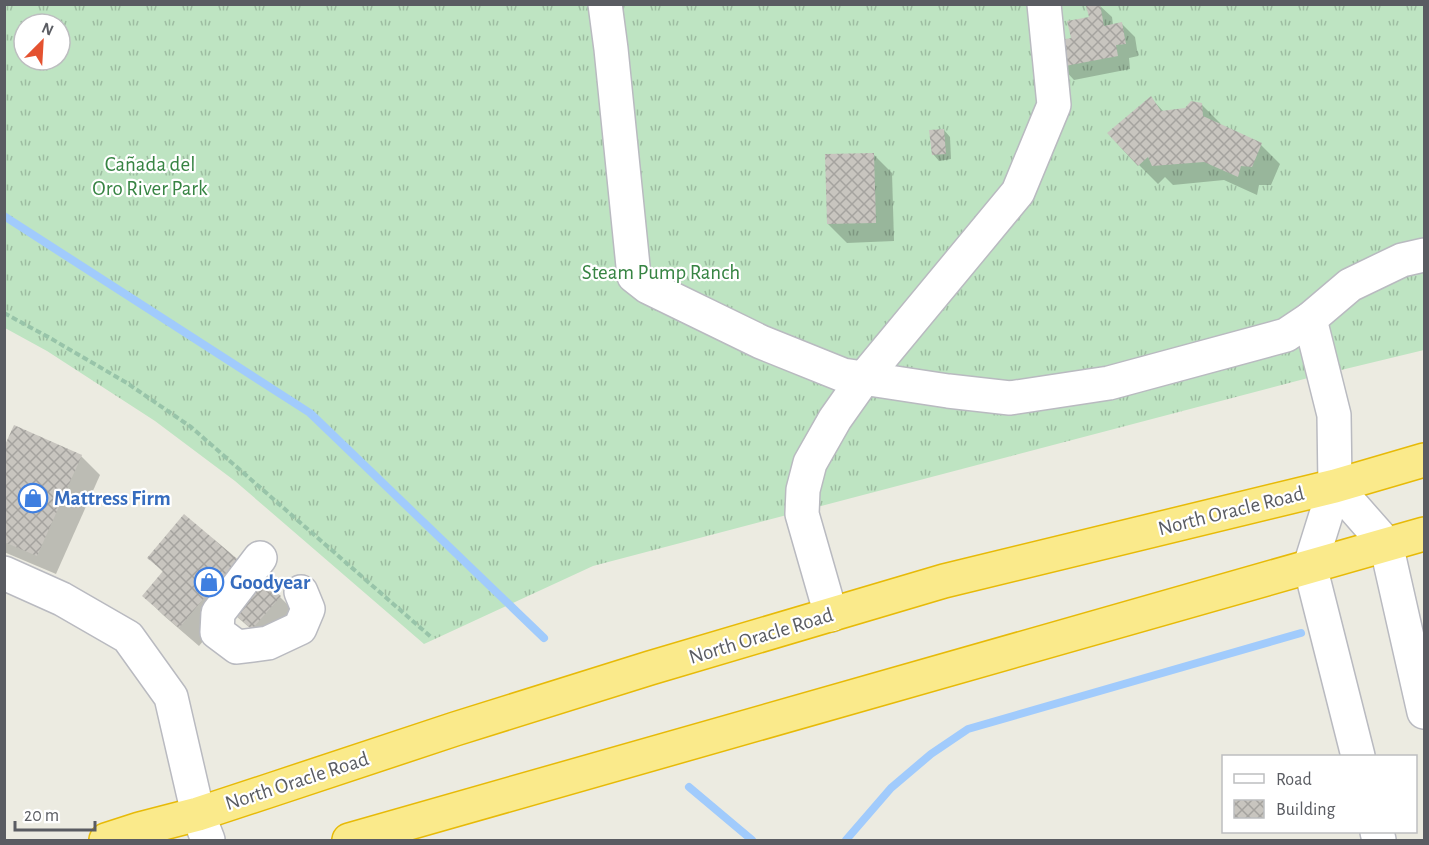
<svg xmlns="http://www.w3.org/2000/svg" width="1429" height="845" viewBox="0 0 1429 845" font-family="'Alegreya Sans',sans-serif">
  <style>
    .grass { fill: url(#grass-tufts); fill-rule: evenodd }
    .shadow { fill: #0003 }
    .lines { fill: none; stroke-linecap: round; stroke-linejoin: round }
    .stream { stroke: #a1cbfc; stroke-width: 8 }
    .building { fill: url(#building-cross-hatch) }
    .minor-casing { stroke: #b9bac0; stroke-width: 36 }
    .highway-casing { stroke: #e7ba07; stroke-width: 36 }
    .path { stroke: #98c4a9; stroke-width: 4; stroke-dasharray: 6 3; stroke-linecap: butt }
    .minor { stroke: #fff; stroke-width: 33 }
    .highway { stroke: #faea8b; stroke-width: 33 }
    .labels { text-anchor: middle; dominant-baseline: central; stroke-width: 4.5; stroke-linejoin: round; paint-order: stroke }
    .park-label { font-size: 21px; fill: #378443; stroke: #fff }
    .shop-label { font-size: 21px; font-weight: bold; fill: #366cbe; stroke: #fff; text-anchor: start }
    .street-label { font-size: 21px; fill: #5a5c62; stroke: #fff }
  </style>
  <defs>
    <pattern id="grass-tufts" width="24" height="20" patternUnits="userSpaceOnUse" patternTransform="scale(1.5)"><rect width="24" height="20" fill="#bee4c2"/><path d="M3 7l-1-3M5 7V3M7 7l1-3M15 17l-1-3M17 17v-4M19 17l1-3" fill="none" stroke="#9dbca1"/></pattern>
    <pattern id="building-cross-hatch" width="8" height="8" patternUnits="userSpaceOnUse" patternTransform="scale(1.5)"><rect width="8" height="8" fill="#c8c5bf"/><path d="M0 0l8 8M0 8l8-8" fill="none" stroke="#a5a39f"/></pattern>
  </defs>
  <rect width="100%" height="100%" fill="#ecebe1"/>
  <!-- grass -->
  <path class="grass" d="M 4,5 L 1424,5 L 1424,350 L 1308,378 L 593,566 L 424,644 L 235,481 L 155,421 L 47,351 L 5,328 ZM 24,24 L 60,24 L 60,60 L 24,60 Z"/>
  <!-- shadow -->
  <g class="shadow">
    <polygon points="1099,5 1112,17 1113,25 1122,24 1135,37 1138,56 1129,58 1130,69 1074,80 1062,67 1072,39 1091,18"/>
    <polygon points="1151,98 1164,112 1185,110 1201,104 1220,123 1221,126 1261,145 1280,164 1271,185 1259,185 1257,195 1224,180 1173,185 1165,177 1158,184 1139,165"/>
    <polygon points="944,130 950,137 951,159 939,161 933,154"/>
    <polygon points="873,154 892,173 894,241 847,243 828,224"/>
    <polygon points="4,451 81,456 100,475 56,574 4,552"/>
    <polygon points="149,558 280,597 299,616 272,647 229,610 199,646 163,615 144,596 163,572"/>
  </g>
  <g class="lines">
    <!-- stream -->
    <g class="stream">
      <polyline points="4,216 310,413 544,638"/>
      <polyline points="689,787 752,840"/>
      <polyline points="846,840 891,788 931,754 968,729 1301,633"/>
    </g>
  </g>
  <!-- building -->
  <g class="building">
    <polygon points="1092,4 1100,4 1104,26 1122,22 1126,44 1116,45 1118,56 1060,67 1055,41 1071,38 1067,21 1089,17 1086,6"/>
    <polygon points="1151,96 1161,111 1185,108 1191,101 1202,103 1203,116 1262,143 1252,167 1241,166 1238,177 1204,162 1152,166 1148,157 1138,166 1107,133"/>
    <polygon points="944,129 946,154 932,155 929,130"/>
    <polygon points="874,153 876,223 827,224 825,154"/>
    <polygon points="14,425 82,455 37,556 4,542 4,447"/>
    <polygon points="184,514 281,596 252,629 209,592 179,628 142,596 163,571 147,558"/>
  </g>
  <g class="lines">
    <!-- minor casing -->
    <g class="minor-casing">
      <g id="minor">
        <polyline points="605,4 611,49 634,276 648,287 761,342 843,375 948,391 1010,398 1109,383 1286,335 1310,319 1350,285 1402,260 1424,255"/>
        <polyline points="1310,319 1334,415 1335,486 1310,566 1358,756"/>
        <polyline points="1335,486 1386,544 1424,712"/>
        <polyline points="260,558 218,613 217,632 237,647 268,643 300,628 308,609 301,592"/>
        <polyline points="4,573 62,599 128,637 171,697 198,814 208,840"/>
        <polyline points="831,615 802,514 803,490 810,463 835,419 864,378 1018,192 1054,105 1044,4"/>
        <polyline points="1377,832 1379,840"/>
      </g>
    </g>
    <!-- highway casing -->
    <g class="highway-casing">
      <g id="highway">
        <polyline points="106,840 140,829 198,814 274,789 455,729 650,668 944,581 1335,486 1424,460"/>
        <polyline points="349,840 1424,534"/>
      </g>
    </g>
    <!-- path -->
    <polyline class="path" points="4,313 50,338 127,383 191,427 431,637"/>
    <!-- minor -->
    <use href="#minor" class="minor"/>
    <!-- highway -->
    <use href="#highway" class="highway"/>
  </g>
  <!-- icons -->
  <defs>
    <g id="shop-ring" transform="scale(1.5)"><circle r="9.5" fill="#fff" stroke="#3f7fe0" stroke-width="1.5"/><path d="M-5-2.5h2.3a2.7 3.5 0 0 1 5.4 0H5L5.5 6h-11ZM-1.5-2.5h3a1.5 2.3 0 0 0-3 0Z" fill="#3f7fe0"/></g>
  </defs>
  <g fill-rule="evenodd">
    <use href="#shop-ring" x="33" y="498"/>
    <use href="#shop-ring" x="209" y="582"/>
  </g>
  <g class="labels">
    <!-- park labels -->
    <g class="park-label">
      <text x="150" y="164">Cañada del<tspan x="150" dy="24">Oro River Park</tspan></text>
      <text x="661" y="272">Steam Pump Ranch</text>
    </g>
    <!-- shop labels -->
    <g class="shop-label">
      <text x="54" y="498">Mattress Firm</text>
      <text x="230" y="582">Goodyear</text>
    </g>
    <!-- street labels -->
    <g class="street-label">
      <text transform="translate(1231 511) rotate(-14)">North Oracle Road</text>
      <text transform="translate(761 636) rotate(-17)">North Oracle Road</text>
      <text transform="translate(297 781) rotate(-18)">North Oracle Road</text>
    </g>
  </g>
  <!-- border -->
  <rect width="1429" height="845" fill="none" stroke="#5a5c62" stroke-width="12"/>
  <!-- legend -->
  <rect x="1222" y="755" width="195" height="78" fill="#ffffff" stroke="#bdbec0" stroke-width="1.5"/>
  <rect x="1234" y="774" width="30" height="9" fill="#ffffff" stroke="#bdbec0" stroke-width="1.5"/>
  <text x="1276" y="785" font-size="18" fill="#5a5c62">Road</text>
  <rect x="1234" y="800" width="30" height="18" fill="url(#building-cross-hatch)" stroke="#bdbec0" stroke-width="1.5"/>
  <text x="1276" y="815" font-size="18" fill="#5a5c62">Building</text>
  <!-- north arrow -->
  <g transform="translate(42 42) rotate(24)"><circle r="28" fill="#ffffff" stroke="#bdbec0" stroke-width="1.5"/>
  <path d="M0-4.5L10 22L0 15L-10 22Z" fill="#e45230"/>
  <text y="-9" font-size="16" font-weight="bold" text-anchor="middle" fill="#5a5c62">N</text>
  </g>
  <!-- scale -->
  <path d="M15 821v9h80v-9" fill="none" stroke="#5a5c62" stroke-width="3"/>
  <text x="24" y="821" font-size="18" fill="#5a5c62" stroke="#ffffff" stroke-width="4.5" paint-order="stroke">20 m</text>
</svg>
